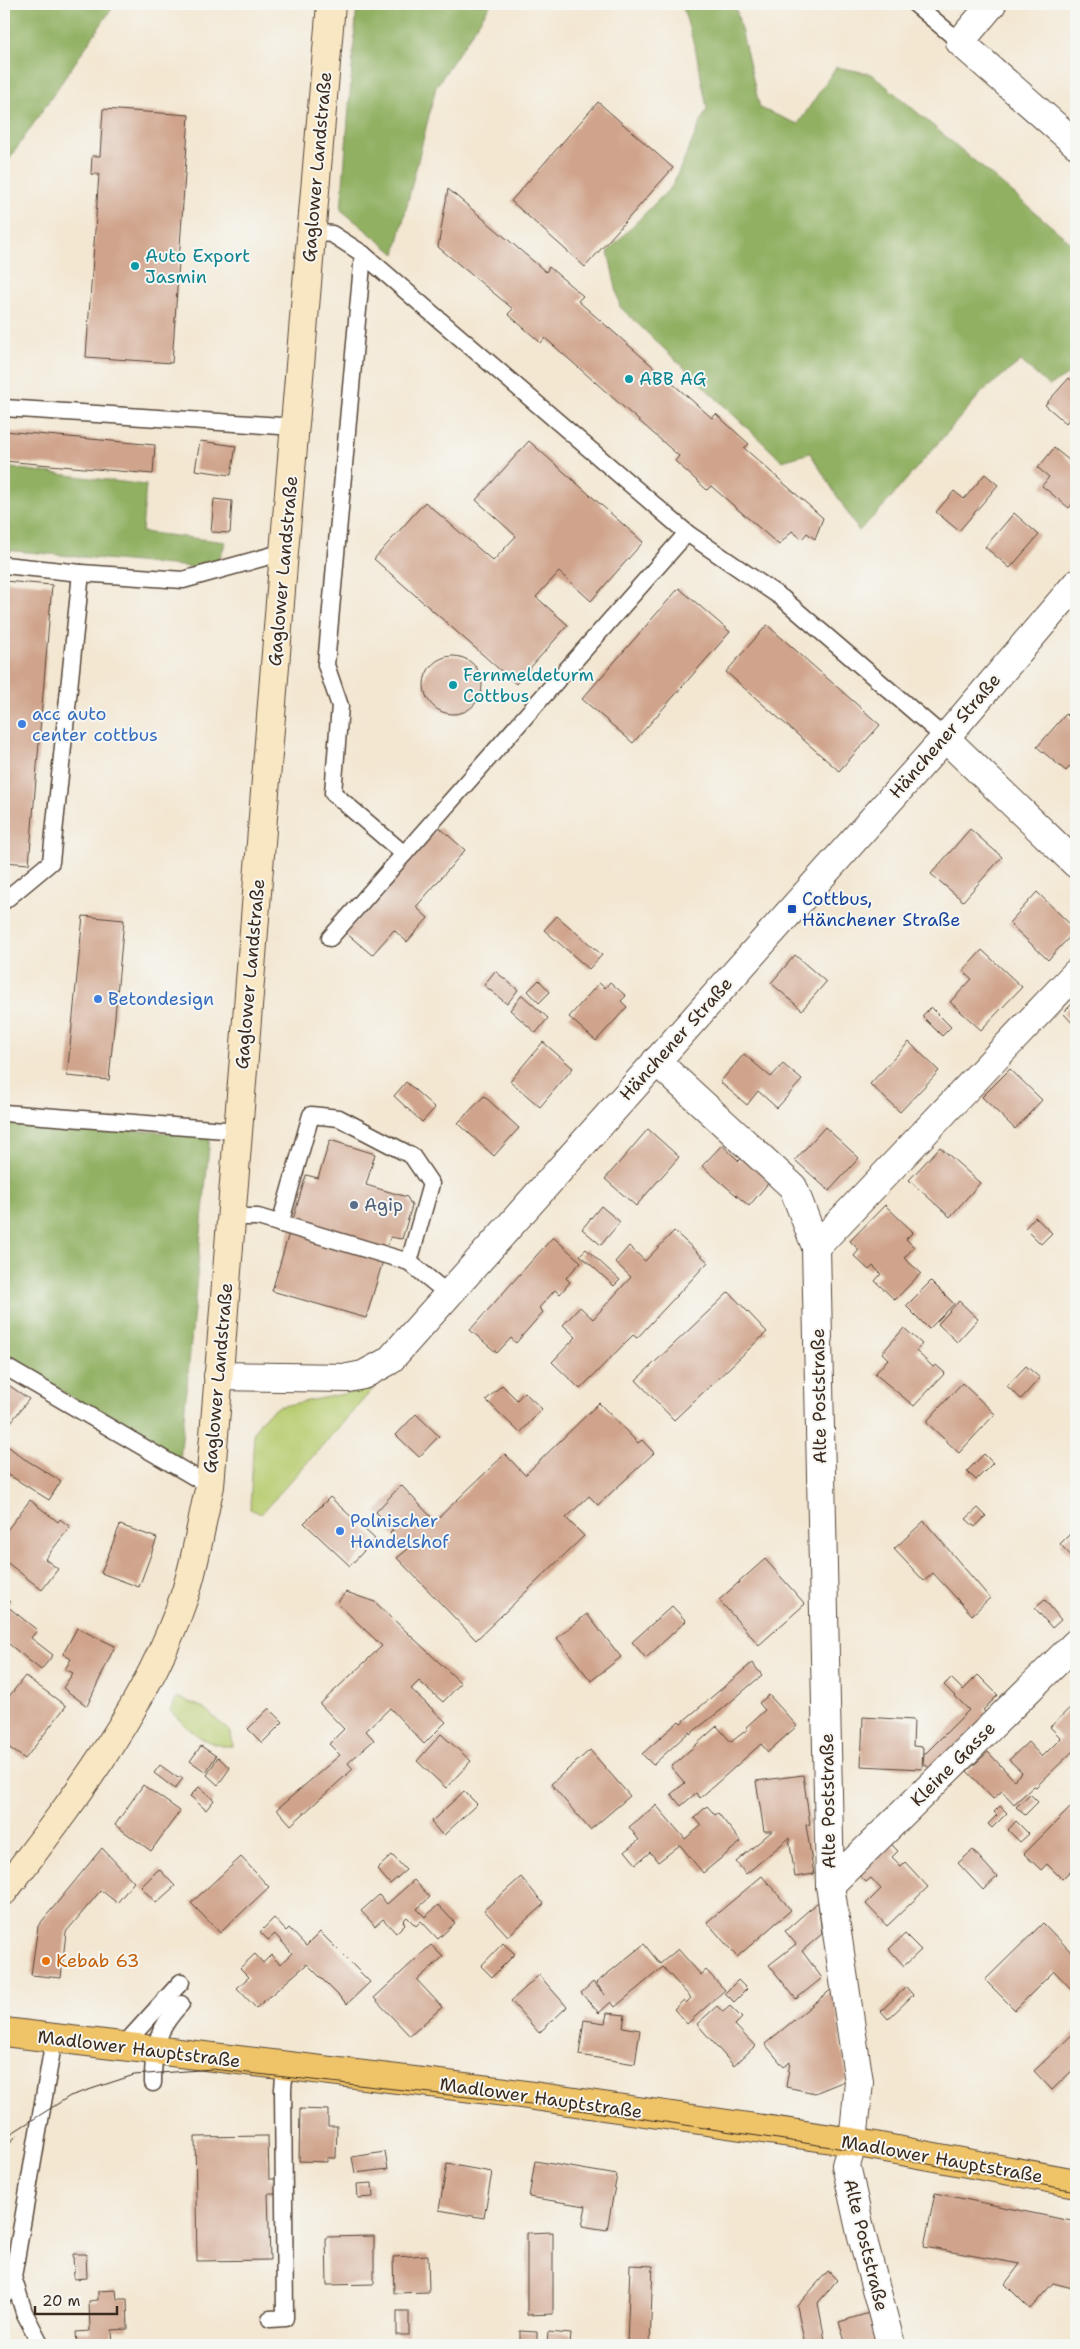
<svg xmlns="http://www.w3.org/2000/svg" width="1080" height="2349" viewBox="0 0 1080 2349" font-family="'Shantell Sans',sans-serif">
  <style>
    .green { fill: #b7cc70; stroke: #797b47 }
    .forest { fill: #91b062; stroke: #666d40 }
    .building { fill: #d0a48c }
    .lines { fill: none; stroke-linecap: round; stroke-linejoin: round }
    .service-casing { stroke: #574639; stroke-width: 19 }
    .minor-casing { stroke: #574639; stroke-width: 30 }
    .tertiary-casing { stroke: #574639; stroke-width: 30 }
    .secondary-casing { stroke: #574639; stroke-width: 30 }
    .primary-casing { stroke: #574639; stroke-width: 30 }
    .service { stroke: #fff; stroke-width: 16 }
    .minor { stroke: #fff; stroke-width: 28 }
    .tertiary { stroke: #fff; stroke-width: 28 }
    .secondary { stroke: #f9e7c3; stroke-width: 28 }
    .primary { stroke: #efc469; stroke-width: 28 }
    .tram { stroke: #3b2a1e; stroke-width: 1 }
    .culture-dot { fill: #0f9aa8; stroke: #f6f6f2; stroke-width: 2 }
    .shop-dot { fill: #3f7fe0; stroke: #f6f6f2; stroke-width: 2 }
    .transit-dot { fill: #1a4fb4; stroke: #f6f6f2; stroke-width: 2 }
    .service-dot { fill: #5c6f8a; stroke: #f6f6f2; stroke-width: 2 }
    .food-dot { fill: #e8710a; stroke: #f6f6f2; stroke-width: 2 }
    .labels { text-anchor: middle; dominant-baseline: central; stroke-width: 4; stroke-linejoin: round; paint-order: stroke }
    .street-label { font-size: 18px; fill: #3b2a1e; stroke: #f6f6f2 }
    .culture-label { font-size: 18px; fill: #0d838f; stroke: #f6f6f2; text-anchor: start }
    .shop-label { font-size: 18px; fill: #366cbe; stroke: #f6f6f2; text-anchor: start }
    .transit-label { font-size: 18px; fill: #164399; stroke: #f6f6f2; text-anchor: start }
    .service-label { font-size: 18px; fill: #4e5e75; stroke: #f6f6f2; text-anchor: start }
    .food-label { font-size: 18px; fill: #c56008; stroke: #f6f6f2; text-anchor: start }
  </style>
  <rect width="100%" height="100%" fill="#f6f6f2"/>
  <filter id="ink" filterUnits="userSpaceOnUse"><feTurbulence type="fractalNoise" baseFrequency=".02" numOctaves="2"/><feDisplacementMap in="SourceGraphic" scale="10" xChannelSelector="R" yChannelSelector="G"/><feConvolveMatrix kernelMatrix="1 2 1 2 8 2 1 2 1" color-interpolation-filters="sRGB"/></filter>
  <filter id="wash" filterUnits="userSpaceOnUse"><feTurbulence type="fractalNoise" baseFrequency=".0096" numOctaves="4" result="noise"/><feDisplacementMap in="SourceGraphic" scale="20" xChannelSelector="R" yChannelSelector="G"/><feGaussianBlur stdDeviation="1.12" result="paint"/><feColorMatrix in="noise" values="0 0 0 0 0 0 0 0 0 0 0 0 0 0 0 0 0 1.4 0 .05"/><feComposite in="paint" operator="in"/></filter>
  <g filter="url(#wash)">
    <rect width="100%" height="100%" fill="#f3e7d2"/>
    <!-- green -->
    <g class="green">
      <polygon points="374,1388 261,1514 250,1509 254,1431 263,1418 277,1407"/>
      <path d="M 177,1697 L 204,1708 L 231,1733 L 233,1746 C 205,1748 189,1729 170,1711 Z"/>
    </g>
    <!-- forest -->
    <g class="forest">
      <polygon points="4,4 115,4 4,167"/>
      <polygon points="357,4 491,4 436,87 395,254 341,210"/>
      <polygon points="682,4 735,4 760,108 798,124 836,67 872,74 1076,247 1076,370 1049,386 1021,361 983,391 882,508 859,531 810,453 782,461 620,307 608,251 672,186 707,108 696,52"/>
      <polygon points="4,467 146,485 142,532 226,542 215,569 4,550"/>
      <polygon points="4,1120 210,1136 180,1461 4,1357"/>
    </g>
    <g id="blocks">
      <!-- building -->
      <g class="building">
        <polygon points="598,102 673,168 585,267 511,201"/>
        <polygon points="103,109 189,115 172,363 86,357 99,174 91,174 92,156 100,156"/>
        <polygon points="448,189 546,272 549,267 583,296 578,301 712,418 716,414 749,444 744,448 823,518 815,539 807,533 802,539 792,531 779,545 711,486 707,490 675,461 679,456 545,338 541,343 508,314 513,309 438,247"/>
        <polygon points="1069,378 1076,385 1076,411 1066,423 1045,405"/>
        <polygon points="4,431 155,445 153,474 4,461"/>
        <polygon points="200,441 236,446 231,475 195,470"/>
        <polygon points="529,441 643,542 591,601 559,572 536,597 568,625 516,684 374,559 425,502 493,561 516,536 476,500"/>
        <polygon points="1054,448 1076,466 1076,499 1069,508 1042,486 1049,477 1038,468"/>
        <polygon points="985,474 998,485 959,531 936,512 954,491 964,499"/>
        <polygon points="214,499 232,501 230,533 211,532"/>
        <polygon points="1014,513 1039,535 1010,568 985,547"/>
        <polygon points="4,581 52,585 29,864 4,862"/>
        <polygon points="679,588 730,632 633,743 582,699"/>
        <polygon points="767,625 880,725 839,771 726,672"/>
        <circle cx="453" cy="685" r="29"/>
        <polygon points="1066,714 1076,723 1076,759 1066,771 1037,747"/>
        <polygon points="439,827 465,850 416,907 428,918 407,942 394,930 372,955 346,933"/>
        <polygon points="970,829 1002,857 963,901 931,874"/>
        <polygon points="1037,892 1076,930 1048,960 1009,923"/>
        <polygon points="83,916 124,920 109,1080 67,1076"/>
        <polygon points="557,916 602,955 589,969 544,930"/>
        <polygon points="982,950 1022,987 981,1030 950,1002 972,979 963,971"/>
        <polygon points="795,955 826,982 802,1010 771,983"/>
        <polygon points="495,971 518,990 507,1004 484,985"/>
        <polygon points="539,980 550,992 539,1003 528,991"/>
        <polygon points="610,982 626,996 621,1001 627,1007 596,1041 569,1017 599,983 605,988"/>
        <polygon points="522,995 548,1018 536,1033 510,1010"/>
        <polygon points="1076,1000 1076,1027 1063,1013"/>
        <polygon points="931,1007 951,1027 942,1036 922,1016"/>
        <polygon points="543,1042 573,1068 540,1107 510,1081"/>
        <polygon points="909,1042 939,1071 900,1112 870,1084"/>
        <polygon points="744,1054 771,1077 783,1064 802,1080 777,1108 758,1091 747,1105 720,1082"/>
        <polygon points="1010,1069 1042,1100 1015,1129 982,1097"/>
        <polygon points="406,1082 435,1108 422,1122 394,1096"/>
        <polygon points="484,1096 519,1128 494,1156 458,1123"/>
        <polygon points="825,1127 859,1158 829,1191 795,1160"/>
        <polygon points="648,1129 679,1157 636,1206 605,1179"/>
        <polygon points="330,1140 375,1154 366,1185 407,1197 412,1206 402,1239 390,1237 366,1318 272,1291 306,1175 318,1178"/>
        <polygon points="722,1145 739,1161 749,1150 776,1174 749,1206 702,1166"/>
        <polygon points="940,1147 980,1183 950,1217 909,1180"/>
        <polygon points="885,1205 913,1232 906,1239 914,1247 904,1258 921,1273 895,1300 875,1281 881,1274 873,1266 869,1270 854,1256 859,1250 850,1241"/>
        <polygon points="601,1206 620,1222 601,1245 582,1229"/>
        <polygon points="1035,1217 1052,1233 1041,1244 1025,1228"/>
        <polygon points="674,1231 708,1262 637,1338 633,1335 580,1389 552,1362 576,1337 563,1325 580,1307 593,1319 631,1277 615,1262 629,1246 645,1261"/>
        <polygon points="553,1237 581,1262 566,1278 570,1282 560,1294 555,1290 539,1308 543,1312 516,1343 511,1338 497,1353 470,1330"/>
        <polygon points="586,1249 620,1280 614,1286 580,1255"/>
        <polygon points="931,1281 954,1304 929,1329 906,1306"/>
        <polygon points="729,1292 767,1332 674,1420 636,1380"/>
        <polygon points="959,1301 978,1319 957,1342 938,1324"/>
        <polygon points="904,1328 922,1344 916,1351 933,1367 936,1365 945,1373 914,1406 875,1374 888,1359 882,1353"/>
        <polygon points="1026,1366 1040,1378 1021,1399 1007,1386"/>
        <polygon points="4,1382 29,1399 4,1431"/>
        <polygon points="962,1383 995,1414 959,1453 926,1422"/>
        <polygon points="502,1385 517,1400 524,1392 542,1409 520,1433 486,1400"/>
        <polygon points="599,1403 638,1443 642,1440 654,1453 598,1505 589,1496 566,1518 584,1536 476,1640 397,1558 408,1549 390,1533 393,1530 376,1512 401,1485 435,1521 505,1454 525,1475"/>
        <polygon points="416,1414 439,1436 419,1457 396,1435"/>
        <polygon points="4,1443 23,1458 61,1481 49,1500 9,1475 4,1481"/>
        <polygon points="984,1454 993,1463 976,1480 967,1471"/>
        <polygon points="330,1497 375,1539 350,1566 304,1523"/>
        <polygon points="30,1500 58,1522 60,1519 70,1527 45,1559 58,1569 42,1590 4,1560 4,1527 7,1530"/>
        <polygon points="978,1508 986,1516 975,1527 966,1519"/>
        <polygon points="924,1521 990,1598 972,1615 933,1573 924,1581 894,1549"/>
        <polygon points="120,1525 157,1538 139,1587 101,1573"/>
        <polygon points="1076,1528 1076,1561 1060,1544"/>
        <polygon points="765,1559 805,1604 759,1645 719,1600"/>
        <polygon points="346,1592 375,1602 461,1683 443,1702 419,1681 411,1689 446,1722 424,1744 390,1708 366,1731 374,1740 348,1763 353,1769 291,1825 277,1809 340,1755 329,1744 344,1729 320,1704 382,1646 337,1603"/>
        <polygon points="4,1597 10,1602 7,1606 37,1630 31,1638 53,1655 41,1670 4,1640"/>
        <polygon points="1045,1600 1061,1620 1052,1628 1035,1608"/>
        <polygon points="672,1606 686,1621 646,1658 632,1642"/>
        <polygon points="587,1614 621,1657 591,1681 557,1638"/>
        <polygon points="77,1628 115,1646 87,1706 63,1688 73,1673 65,1669 71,1659 63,1654"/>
        <polygon points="752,1663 762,1675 720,1711 690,1734 689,1732 653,1765 642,1754 679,1721 681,1723"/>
        <polygon points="978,1675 998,1695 983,1710 989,1716 933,1771 923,1763 924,1755 969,1710 944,1685 951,1678 963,1690"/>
        <polygon points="25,1676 66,1706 25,1759 4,1744 4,1703"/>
        <polygon points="769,1695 797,1726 768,1752 761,1744 700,1798 696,1793 681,1806 671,1794 685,1783 671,1767 717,1726 731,1742 748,1729 746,1727 765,1710 759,1703"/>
        <polygon points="1076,1702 1076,1748 1036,1787 1034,1786 1014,1804 1002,1791 993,1799 967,1771 988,1752 1014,1780 1022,1772 1009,1760 1028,1742 1042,1757 1061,1738 1050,1727"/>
        <polygon points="269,1708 283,1722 262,1743 248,1729"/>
        <polygon points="863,1717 914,1720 913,1746 923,1747 922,1769 861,1766"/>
        <polygon points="441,1734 471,1761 446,1788 417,1761"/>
        <polygon points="201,1746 216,1756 206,1772 190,1761"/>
        <polygon points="590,1750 630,1796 590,1830 551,1784"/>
        <polygon points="218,1757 230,1768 218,1785 207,1775"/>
        <polygon points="160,1765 178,1778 180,1776 183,1778 175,1789 154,1773"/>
        <polygon points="803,1775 810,1824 806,1825 814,1874 795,1877 789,1838 746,1874 736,1862 772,1831 764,1831 756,1781"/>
        <polygon points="143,1785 180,1811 151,1851 115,1825"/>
        <polygon points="199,1787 214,1800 206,1810 190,1796"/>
        <polygon points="464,1791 477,1804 443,1836 431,1822"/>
        <polygon points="1030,1794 1038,1802 1025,1815 1016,1807"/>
        <polygon points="1076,1802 1076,1865 1062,1879 1047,1864 1041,1870 1024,1854"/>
        <polygon points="656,1805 685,1839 701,1826 694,1818 707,1806 715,1815 718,1813 741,1842 703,1873 680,1845 658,1862 650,1852 636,1864 625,1851 639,1840 629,1827"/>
        <polygon points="1000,1806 1007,1813 992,1828 988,1824 997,1815 994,1812"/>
        <polygon points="1016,1821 1029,1834 1020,1842 1008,1830"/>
        <polygon points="889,1842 898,1851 892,1857 901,1866 905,1862 928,1887 887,1926 866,1904 881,1889 871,1878 866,1882 857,1873"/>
        <polygon points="102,1848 134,1882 117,1903 101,1890 66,1932 61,1978 31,1975 38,1926"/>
        <polygon points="973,1850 997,1877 983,1890 958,1863"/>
        <polygon points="392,1855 406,1870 390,1884 377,1869"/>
        <polygon points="241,1857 269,1887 220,1933 191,1903"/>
        <polygon points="159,1869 175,1886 156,1903 141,1887"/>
        <polygon points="762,1876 791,1910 737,1957 707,1922"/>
        <polygon points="521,1877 544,1904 508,1936 484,1910"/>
        <polygon points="414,1880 430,1897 417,1909 425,1917 438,1905 455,1923 438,1939 421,1921 416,1926 407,1917 403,1921 405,1924 396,1933 383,1919 375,1926 361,1911 379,1895 387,1904"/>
        <polygon points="818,1902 822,1934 802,1951 822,1978 796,1999 769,1965 796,1944 785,1931"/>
        <polygon points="274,1918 286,1931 289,1928 306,1946 320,1932 370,1982 347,2004 307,1964 256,2008 237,1988 249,1977 240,1968 255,1954 263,1963 271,1955 280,1964 292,1953 275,1934 268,1940 260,1932"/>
        <polygon points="1043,1923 1076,1957 1076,1994 1054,1971 1015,2010 985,1980"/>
        <polygon points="905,1934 921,1950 904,1966 889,1949"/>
        <polygon points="503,1943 515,1954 492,1977 481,1966"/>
        <polygon points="644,1944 660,1964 678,1949 701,1975 706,1970 725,1990 687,2024 674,2009 684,2000 686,2003 691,1998 663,1967 615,2007 611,2002 599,2013 581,1993 593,1982 605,1995 596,1983"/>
        <polygon points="431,1945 443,1957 417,1980 442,2007 410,2036 374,1998"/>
        <polygon points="539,1975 567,2007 539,2033 511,2001"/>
        <polygon points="738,1980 747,1989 734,2002 725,1993"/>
        <polygon points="906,1987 913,1995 888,2019 881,2011"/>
        <polygon points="833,1988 847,2080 815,2093 786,2087 790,2062 784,2067 765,2044"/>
        <polygon points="717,2006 723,2012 730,2006 742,2018 735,2025 755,2046 734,2066 697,2024"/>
        <polygon points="607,2013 625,2015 623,2027 640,2030 635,2064 579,2055 584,2020 605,2023"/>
        <polygon points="1076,2031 1076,2067 1052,2090 1034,2071"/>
        <polygon points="300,2109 328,2110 328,2126 337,2126 336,2158 327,2158 327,2162 299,2161"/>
        <polygon points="268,2136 269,2179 278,2179 278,2194 268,2194 270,2260 197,2261 195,2137"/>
        <polygon points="385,2152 388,2169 355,2173 352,2157"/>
        <polygon points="535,2161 617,2175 607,2230 582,2226 586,2206 529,2197"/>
        <polygon points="447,2164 492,2172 484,2218 439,2210"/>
        <polygon points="372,2183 373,2197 358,2198 357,2184"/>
        <polygon points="935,2193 1076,2222 1076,2289 1053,2283 1030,2309 1005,2284 1020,2264 924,2247"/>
        <polygon points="553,2232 553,2314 527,2315 527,2233"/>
        <polygon points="374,2236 374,2284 327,2285 326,2237"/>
        <polygon points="73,2254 86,2254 87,2278 74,2279"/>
        <polygon points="428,2255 429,2292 394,2293 393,2257"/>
        <polygon points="630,2265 653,2266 650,2345 627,2345"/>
        <polygon points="828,2271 837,2280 818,2303 826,2345 805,2345 797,2306"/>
        <polygon points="116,2290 117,2299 127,2299 128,2329 112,2330 113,2345 77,2345 76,2332 90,2331 89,2301 98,2300 98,2291"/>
        <rect x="397" y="2311" width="12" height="24"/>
        <polygon points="869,2313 878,2345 846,2345 839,2322"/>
        <polygon points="520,2331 537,2332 537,2345 520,2345"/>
        <polygon points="548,2332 571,2334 570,2345 547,2345"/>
      </g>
    </g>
  </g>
  <g filter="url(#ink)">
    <use href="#blocks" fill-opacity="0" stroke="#574639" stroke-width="1"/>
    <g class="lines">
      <!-- service casing -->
      <g class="service-casing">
        <g id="service">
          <polyline points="915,4 960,42"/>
          <polyline points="312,232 332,234 363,254 687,533 782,598 945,738"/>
          <polyline points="363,254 326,665 340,706 333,793 404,854"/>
          <polyline points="4,408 296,427"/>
          <polyline points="4,565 81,573"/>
          <polyline points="4,901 51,862 81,573 183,580 284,552"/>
          <polyline points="330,938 687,533"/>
          <polyline points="4,1113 238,1131"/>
          <polyline points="231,1217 258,1217 409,1262 448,1294"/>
          <polyline points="280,1224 311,1115 339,1118 412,1156 431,1184 409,1262"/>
          <polyline points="4,1366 210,1486"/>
          <polyline points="123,2046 181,1982"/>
          <path d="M 153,2083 C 153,2048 156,2030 181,2004"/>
          <polyline points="13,2277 24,2312 41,2345"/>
          <polyline points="4,2296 13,2277 54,2039"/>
          <polyline points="270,2319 285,2318 283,2089 285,2066"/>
        </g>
      </g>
      <!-- minor casing -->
      <g class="minor-casing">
        <g id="minor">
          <polyline points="992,4 960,42 1076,144"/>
          <polyline points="945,738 1076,864"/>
          <polyline points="656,1061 793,1187 816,1247 830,1885 859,2082 853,2142 846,2165 860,2229 891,2345"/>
          <polyline points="816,1247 1076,973"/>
          <polyline points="830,1885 1076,1643"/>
        </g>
      </g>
      <!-- tertiary casing -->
      <g class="tertiary-casing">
        <polyline id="tertiary" points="218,1376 348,1378 363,1375 389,1361 945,738 1076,584"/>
      </g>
      <!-- secondary casing -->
      <g class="secondary-casing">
        <path id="secondary" d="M 4,1891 C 74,1799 146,1708 184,1597 C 196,1563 201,1522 210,1486 L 284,552 L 331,4"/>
      </g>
      <!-- primary casing -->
      <g class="primary-casing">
        <polyline id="primary" points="4,2032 506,2092 853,2142 1076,2183"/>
      </g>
      <!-- service -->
      <use href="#service" class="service"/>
      <!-- minor -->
      <use href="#minor" class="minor"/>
      <!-- tertiary -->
      <use href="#tertiary" class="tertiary"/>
      <!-- secondary -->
      <use href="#secondary" class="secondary"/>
      <!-- primary -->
      <use href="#primary" class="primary"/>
      <!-- tram -->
      <g class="tram">
        <polyline points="4,2138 70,2096 134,2075 212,2069 540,2105 632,2117 851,2150 1076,2191"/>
        <polyline points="4,2149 17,2135"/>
      </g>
    </g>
  </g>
  <!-- markers -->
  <g class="culture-dot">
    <circle cx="135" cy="266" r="5"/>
    <circle cx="629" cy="379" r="5"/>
    <circle cx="453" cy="685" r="5"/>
  </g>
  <g class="shop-dot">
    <circle cx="22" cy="724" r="5"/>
    <circle cx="98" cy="999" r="5"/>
    <circle cx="340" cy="1531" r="5"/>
  </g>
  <rect class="transit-dot" x="787" y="904" width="10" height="10" rx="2.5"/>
  <circle class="service-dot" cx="354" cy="1205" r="5"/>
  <circle class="food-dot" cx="46" cy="1961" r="5"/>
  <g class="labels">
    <!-- street labels -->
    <g class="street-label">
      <text transform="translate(317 167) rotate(-85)">Gaglower Landstraße</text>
      <text transform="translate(283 571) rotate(-85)">Gaglower Landstraße</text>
      <text transform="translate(945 736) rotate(-49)">Hänchener Straße</text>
      <text transform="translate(250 974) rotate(-85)">Gaglower Landstraße</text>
      <text transform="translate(676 1039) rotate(-48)">Hänchener Straße</text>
      <text transform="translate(218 1378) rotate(-85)">Gaglower Landstraße</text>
      <text transform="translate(819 1396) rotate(-91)">Alte Poststraße</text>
      <text transform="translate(953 1764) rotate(-45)">Kleine Gasse</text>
      <text transform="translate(828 1801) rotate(-91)">Alte Poststraße</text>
      <text transform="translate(139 2049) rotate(7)">Madlower Hauptstraße</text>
      <text transform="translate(541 2098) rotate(8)">Madlower Hauptstraße</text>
      <text transform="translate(942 2159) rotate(10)">Madlower Hauptstraße</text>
      <text transform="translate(866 2245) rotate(76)">Alte Poststraße</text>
    </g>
    <!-- culture labels -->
    <g class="culture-label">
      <text x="145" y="256">Auto Export<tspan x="145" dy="21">Jasmin</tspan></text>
      <text x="639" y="379">ABB AG</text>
      <text x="463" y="675">Fernmeldeturm<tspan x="463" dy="21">Cottbus</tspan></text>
    </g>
    <!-- shop labels -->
    <g class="shop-label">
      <text x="32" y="714">acc auto<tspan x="32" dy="21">center cottbus</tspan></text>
      <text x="108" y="999">Betondesign</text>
      <text x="350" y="1521">Polnischer<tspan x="350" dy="21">Handelshof</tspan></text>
    </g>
    <!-- transit labels -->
    <g class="transit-label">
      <text x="802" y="899">Cottbus,<tspan x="802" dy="21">Hänchener Straße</tspan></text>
    </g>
    <!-- service labels -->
    <g class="service-label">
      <text x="364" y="1205">Agip</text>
    </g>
    <!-- food labels -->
    <g class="food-label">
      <text x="56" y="1961">Kebab 63</text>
    </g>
  </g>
  <!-- margin -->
  <rect width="1080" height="2349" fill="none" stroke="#f6f6f2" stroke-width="20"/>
  <!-- scale -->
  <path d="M35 2306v8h82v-8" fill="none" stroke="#3b2a1e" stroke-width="2.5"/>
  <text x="42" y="2306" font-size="15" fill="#3b2a1e" stroke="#f6f6f2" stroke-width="4" paint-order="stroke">20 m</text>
</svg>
